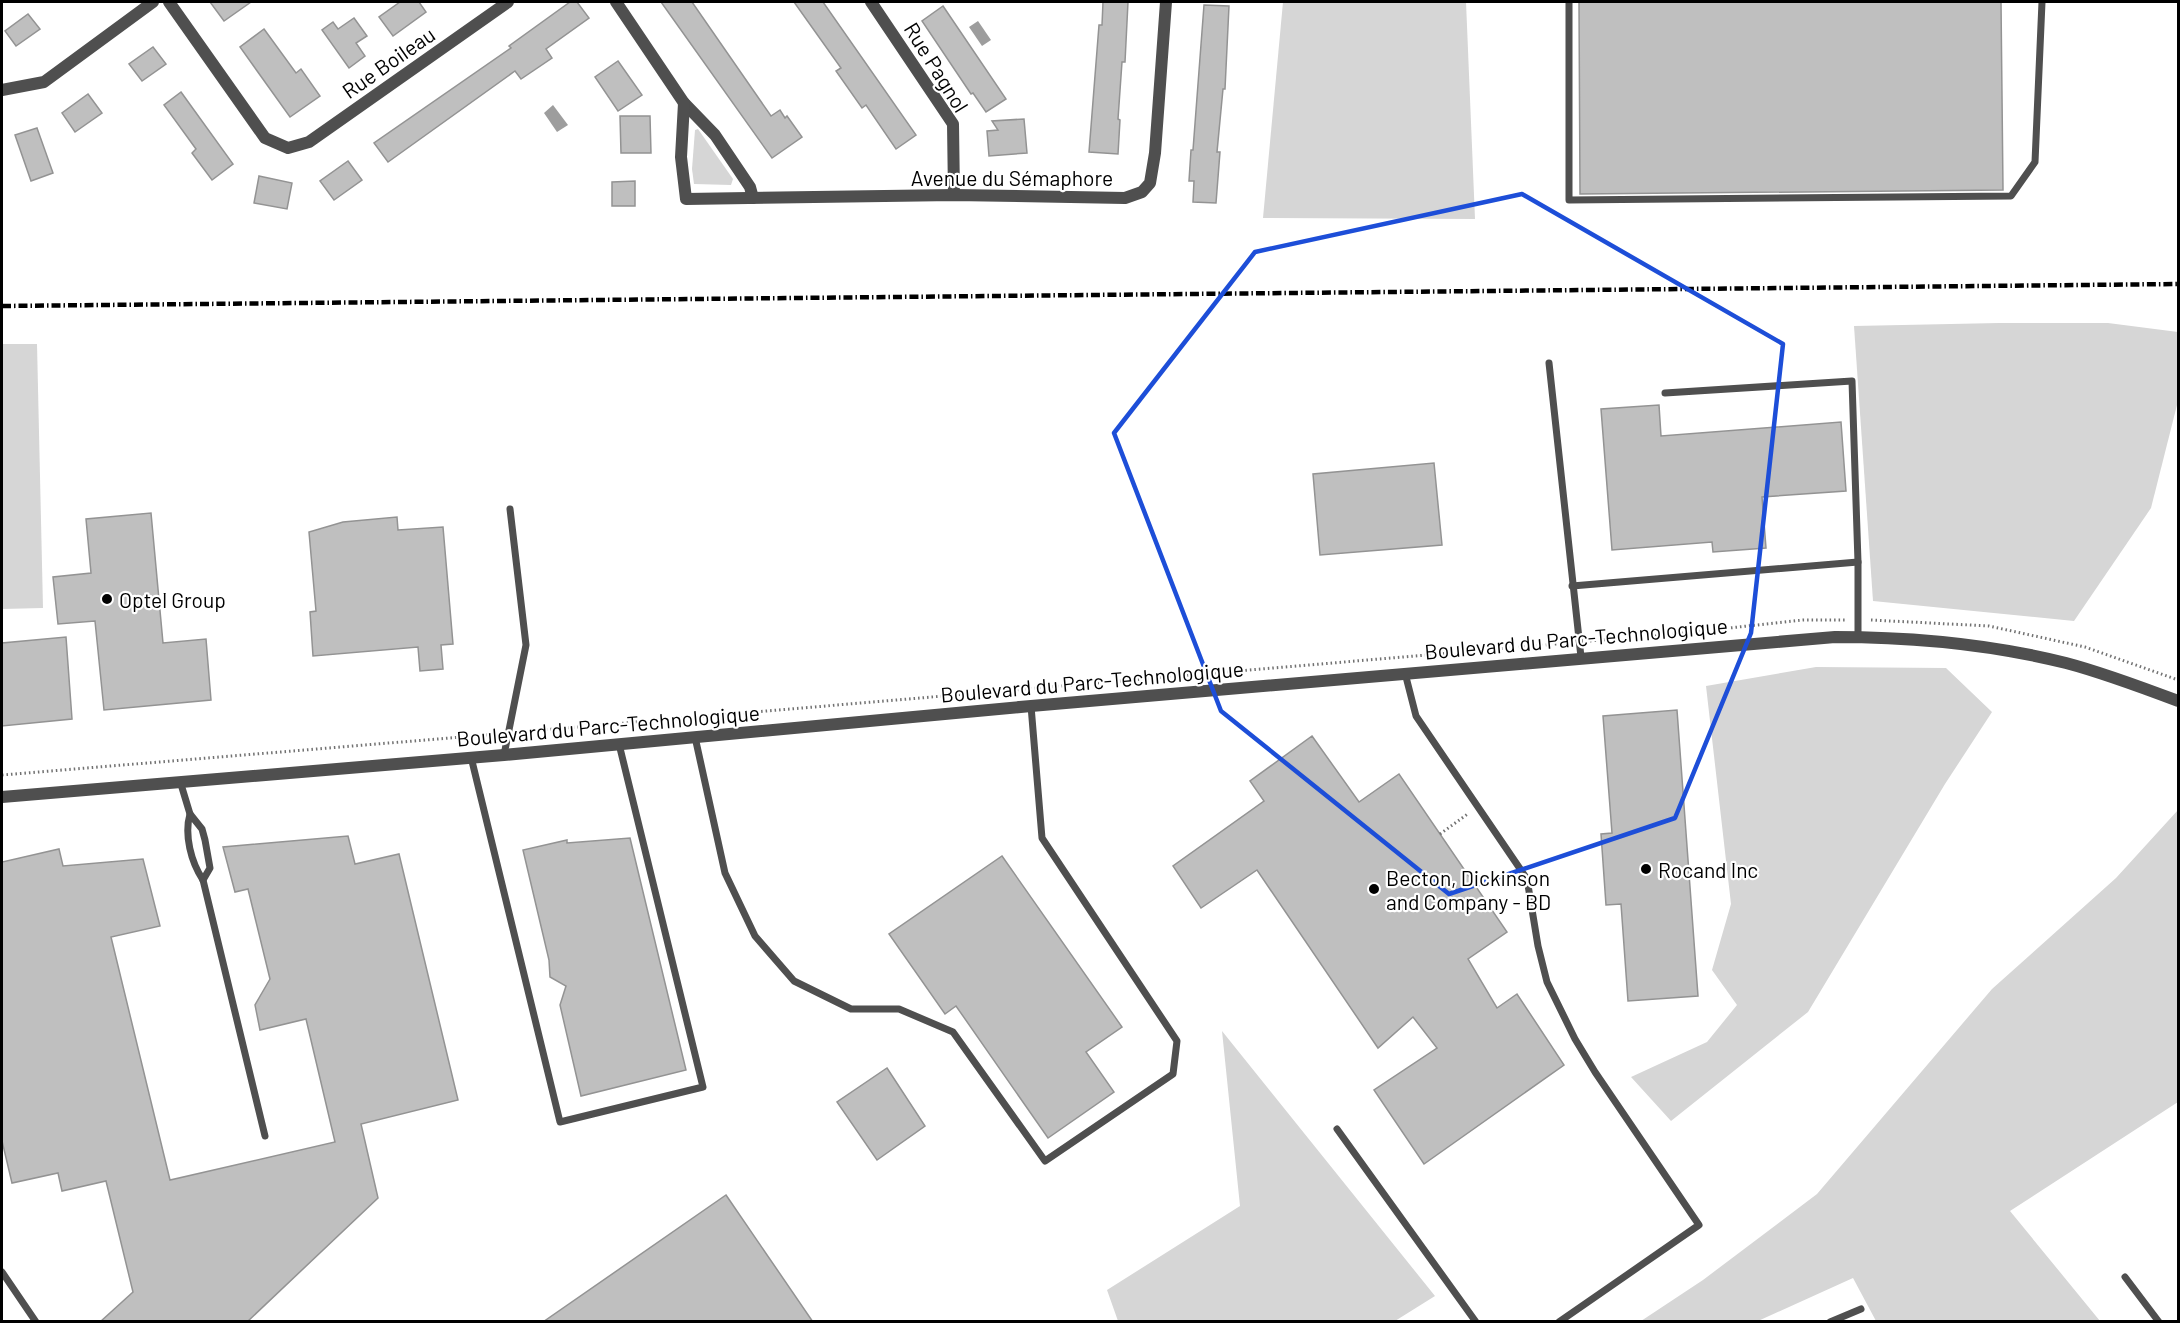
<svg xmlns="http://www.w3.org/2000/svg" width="2180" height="1323" viewBox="0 0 2180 1323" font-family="Barlow,sans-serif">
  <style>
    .green { fill: #d6d6d6 }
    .water { fill: #9d9d9d }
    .building { fill: #bfbfbf; stroke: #939393; stroke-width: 1.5 }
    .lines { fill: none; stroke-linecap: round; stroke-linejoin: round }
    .path { stroke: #717171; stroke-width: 3; stroke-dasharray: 1.5 3; stroke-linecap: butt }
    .service { stroke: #4f4f4f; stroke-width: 7 }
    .minor { stroke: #4f4f4f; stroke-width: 12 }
    .tertiary { stroke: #4f4f4f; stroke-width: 12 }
    .rail { stroke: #000; stroke-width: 4.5; stroke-dasharray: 9 3 1.5 3; stroke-linecap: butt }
    .marked { fill: none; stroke: #1d4ed8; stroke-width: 4.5; stroke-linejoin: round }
    .poi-dot { fill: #000; stroke: #fff; stroke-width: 2 }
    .labels { text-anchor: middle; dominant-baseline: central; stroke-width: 4.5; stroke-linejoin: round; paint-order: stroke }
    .street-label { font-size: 21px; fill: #000; stroke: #fff }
    .poi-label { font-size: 21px; fill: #000; stroke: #fff; text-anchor: start }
  </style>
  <rect width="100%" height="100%" fill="#fff"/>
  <!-- green -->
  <g class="green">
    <polygon points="1283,2 1466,2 1475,219 1263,218"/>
    <polygon points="698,129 733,179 731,185 694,184 692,169 695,130"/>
    <polygon points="1999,323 2108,323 2178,332 2178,401 2151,508 2074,621 1873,601 1854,326"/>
    <polygon points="2,344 37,344 43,608 2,609"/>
    <polygon points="1816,667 1946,668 1992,712 1945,784 1808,1012 1671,1121 1631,1077 1707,1042 1737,1005 1712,970 1731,904 1706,686"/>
    <polygon points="2178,810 2178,1102 2010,1211 2100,1321 1876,1321 1853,1278 1758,1321 1641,1321 1703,1280 1817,1194 1992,989 2116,878"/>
    <polygon points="1222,1031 1435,1296 1395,1321 1118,1321 1107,1290 1240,1206"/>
  </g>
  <!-- water -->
  <g class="water">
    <polygon points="978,21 991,40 982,46 969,27"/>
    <polygon points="553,105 568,125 557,132 544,113"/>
  </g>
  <!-- building -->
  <g class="building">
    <polygon points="210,2 251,2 224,21"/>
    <polygon points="400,2 419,2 426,12 393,36 379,17"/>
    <polygon points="570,2 577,2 589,18 546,49 552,58 521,79 515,71 388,162 374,143 511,48 509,46"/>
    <polygon points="661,2 692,2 771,116 780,110 785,118 787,116 802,137 772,158"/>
    <polygon points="794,2 823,2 916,135 896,149 866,105 862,108 836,71 841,68"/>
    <polygon points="1103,2 1128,2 1125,62 1122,62 1118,119 1120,120 1118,154 1089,152 1099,25 1102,25"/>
    <polygon points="1579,2 2001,2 2003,190 1580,194"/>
    <polygon points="1204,5 1229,6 1225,89 1223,89 1217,152 1220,152 1216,203 1193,202 1194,181 1189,181 1191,150 1193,150"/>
    <polygon points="943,6 1006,99 986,112 973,93 971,94 922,21"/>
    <polygon points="28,14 40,29 16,46 5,31"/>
    <polygon points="354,18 367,36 356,43 365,56 349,68 322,30 333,22 338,29"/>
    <polygon points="264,29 296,73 301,69 320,96 290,117 240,47"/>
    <polygon points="153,47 166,64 142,81 129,64"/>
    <polygon points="618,61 642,95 618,111 595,77"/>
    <polygon points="181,92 233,164 212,180 192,153 196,149 164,105"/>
    <polygon points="88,94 102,113 75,132 62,113"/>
    <polygon points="620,116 650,116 651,153 621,153"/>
    <polygon points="1024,119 1027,153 989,156 987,131 998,130 992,121"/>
    <polygon points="37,128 53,173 31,181 15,135"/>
    <polygon points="348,161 362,180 334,200 320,181"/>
    <polygon points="259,176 292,183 287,209 254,203"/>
    <polygon points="635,181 635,206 612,206 612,182"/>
    <polygon points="1659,405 1661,436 1841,422 1846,491 1762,497 1766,548 1713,552 1712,542 1612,550 1601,409"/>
    <polygon points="1434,463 1442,545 1320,555 1313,474"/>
    <polygon points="151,513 163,643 206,639 211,700 104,710 95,621 58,624 53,577 91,573 86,519"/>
    <polygon points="397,517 398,530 443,527 453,644 441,645 443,669 420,671 418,647 313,656 310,612 316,611 309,532 343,522"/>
    <polygon points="66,637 72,719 2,726 2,643"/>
    <polygon points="1677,710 1698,996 1628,1001 1621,904 1606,905 1601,834 1612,833 1603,716"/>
    <polygon points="1312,736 1359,802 1399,774 1507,932 1468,959 1497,1008 1517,994 1564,1065 1424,1164 1374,1090 1437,1048 1413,1017 1378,1048 1257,870 1201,908 1173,866 1264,801 1250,781"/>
    <polygon points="348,836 355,864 399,854 458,1100 361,1124 378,1198 247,1322 100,1322 133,1292 106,1181 62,1191 58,1173 12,1183 2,1141 2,862 59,849 63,866 143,859 160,926 111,937 170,1180 335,1142 306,1019 260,1030 255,1005 270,979 248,889 235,892 223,847"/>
    <polygon points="630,838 686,1070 581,1096 560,1005 566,986 550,977 549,960 523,850 567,840 567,843"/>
    <polygon points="1002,856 1122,1027 1086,1052 1114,1092 1048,1138 956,1006 945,1014 889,934"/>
    <polygon points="887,1068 925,1126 877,1160 837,1102"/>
    <polygon points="726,1195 813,1322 543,1322"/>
  </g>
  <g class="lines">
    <!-- path -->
    <g class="path">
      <polyline points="1871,620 1989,626 2085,647 2178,680"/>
      <polyline points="1646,637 1803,620 1846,620"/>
      <polyline points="1590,641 1613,639"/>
      <polyline points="519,732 1568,643"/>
      <polyline points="2,775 498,734"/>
      <polyline points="1440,834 1469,813"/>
    </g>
    <!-- service -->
    <g class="service">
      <polyline points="1569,2 1569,200 2011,196 2035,162 2042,2"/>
      <polyline points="1549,363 1581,657"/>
      <polyline points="1665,393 1852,381 1858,562 1858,637"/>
      <polyline points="1572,586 1858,562"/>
      <polyline points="1405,673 1416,716 1527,879 1538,946 1547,982 1575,1039 1595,1072 1699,1225 1559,1322"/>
      <polyline points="695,737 725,873 755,936 794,981 851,1009 899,1009 953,1032 1045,1161 1173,1074 1177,1041 1042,838 1031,706"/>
      <polyline points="504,755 526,645 510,509"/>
      <polyline points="471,757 560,1122 703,1087 619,744"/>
      <polyline points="180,781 190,814 202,829 205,840 210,868 203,880"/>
      <path d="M 190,814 C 184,835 191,862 203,880 L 265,1136"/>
      <polyline points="1337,1129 1476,1322"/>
      <polyline points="2,1272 36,1322"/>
      <polyline points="2125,1277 2159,1322"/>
      <polyline points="1830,1322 1861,1309"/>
    </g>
    <!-- minor -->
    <g class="minor">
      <polyline points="169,2 265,138 288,148 309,142 508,2"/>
      <polyline points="616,2 684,103 715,135 750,187 753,198"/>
      <polyline points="871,2 953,124 954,195"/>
      <polyline points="2,90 44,82 153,2"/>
      <polyline points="684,103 681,157 686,199 954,195 1125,198 1142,192 1150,183 1155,153 1166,2"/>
    </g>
    <!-- tertiary -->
    <path class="tertiary" d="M 2,797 L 504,755 L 1031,706 L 1835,637 C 1913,637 1990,644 2066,663 C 2104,673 2141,687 2178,701"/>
    <!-- rail -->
    <polyline class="rail" points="2,306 2178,284"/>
  </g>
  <!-- marked area -->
  <path class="marked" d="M 1522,194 L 1783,344 L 1751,633 L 1675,818 L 1449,894 L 1221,711 L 1114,433 L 1255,252 Z"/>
  <!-- markers -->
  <g class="poi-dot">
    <circle cx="107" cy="599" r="6"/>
    <circle cx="1646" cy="869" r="6"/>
    <circle cx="1374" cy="889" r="6"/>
  </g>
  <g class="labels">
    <!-- street labels -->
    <g class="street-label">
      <text transform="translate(388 62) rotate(-35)">Rue Boileau</text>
      <text transform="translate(937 67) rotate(58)">Rue Pagnol</text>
      <text x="1012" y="177">Avenue du Sémaphore</text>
      <text transform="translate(1576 638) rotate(-5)">Boulevard du Parc-Technologique</text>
      <text transform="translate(1092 681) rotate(-5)">Boulevard du Parc-Technologique</text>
      <text transform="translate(608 725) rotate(-5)">Boulevard du Parc-Technologique</text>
    </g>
    <!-- poi labels -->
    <g class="poi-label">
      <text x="119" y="599">Optel Group</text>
      <text x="1658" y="869">Rocand Inc</text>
      <text x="1386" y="877">Becton, Dickinson<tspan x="1386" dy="24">and Company - BD</tspan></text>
    </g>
  </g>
  <!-- border -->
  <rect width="2180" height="1323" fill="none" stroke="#000000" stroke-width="6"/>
</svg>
